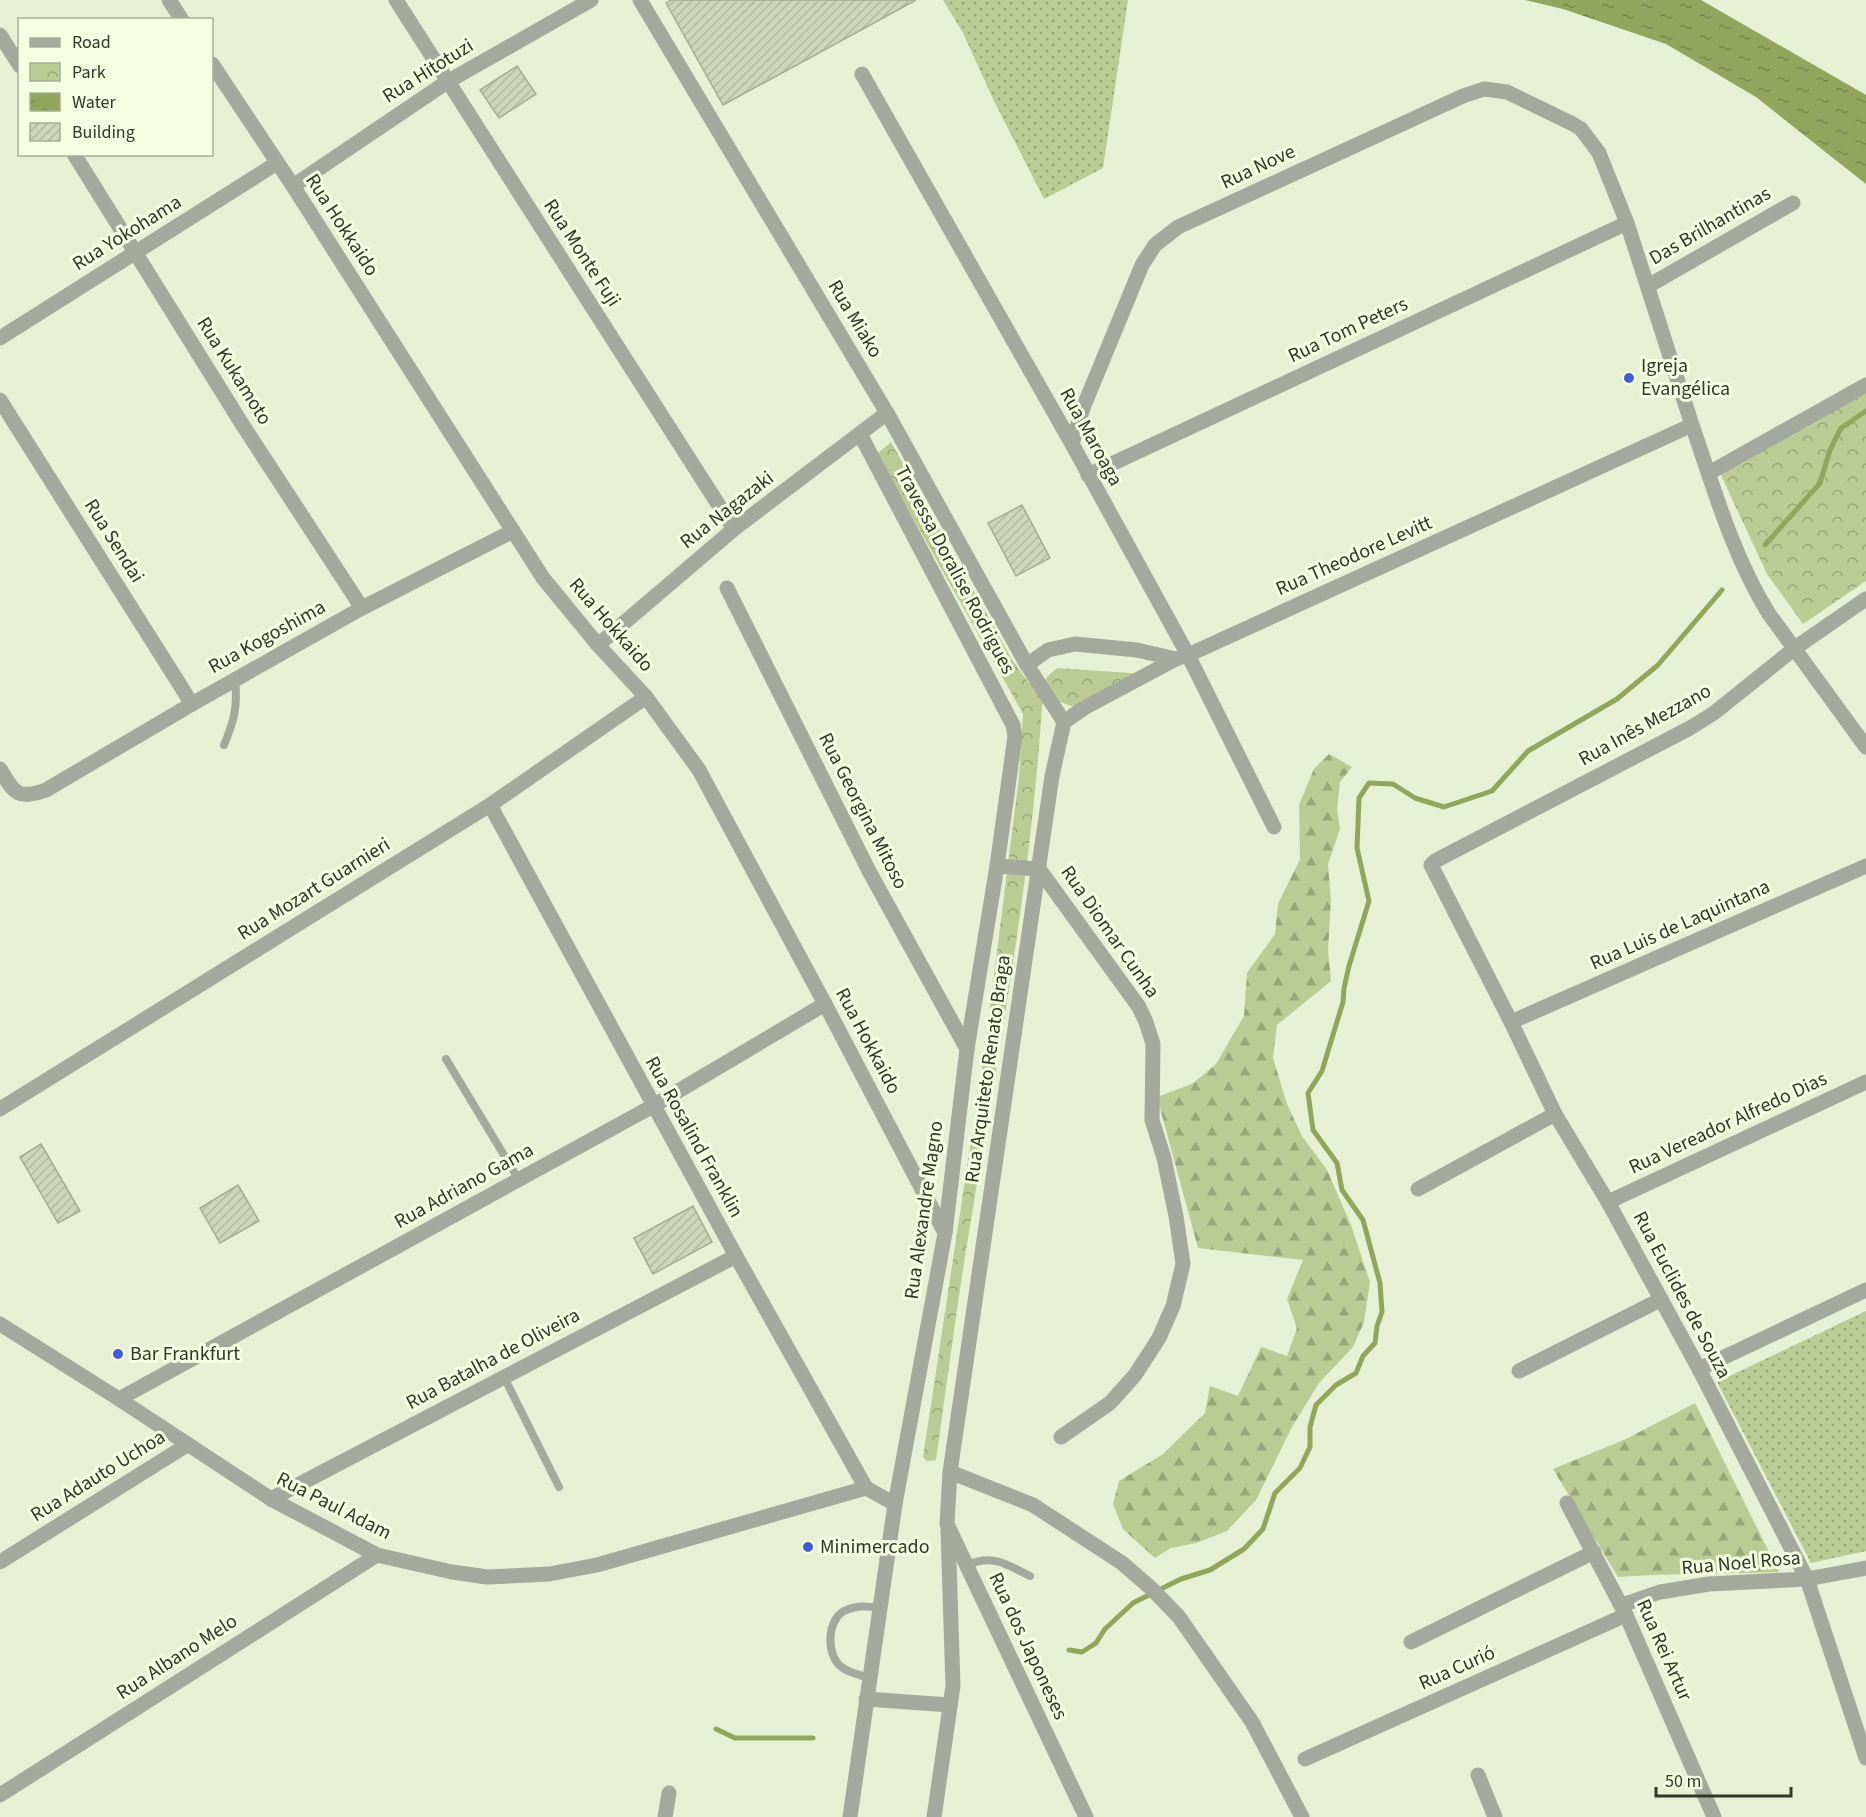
<svg xmlns="http://www.w3.org/2000/svg" width="1866" height="1817" viewBox="0 0 1866 1817" font-family="'Source Sans 3',sans-serif">
  <style>
    .grass { fill: url(#grass-dots) }
    .forest { fill: url(#forest-firs) }
    .park { fill: url(#park-crowns) }
    .water { fill: url(#water-ripples) }
    .lines { fill: none; stroke-linecap: round; stroke-linejoin: round }
    .stream { stroke: #92a55d; stroke-width: 5 }
    .building { fill: url(#building-hatch); stroke: #a3ab91; stroke-width: 1.5 }
    .service { stroke: #a5a99d; stroke-width: 8 }
    .minor { stroke: #a5a99d; stroke-width: 15 }
    .tertiary { stroke: #a5a99d; stroke-width: 15 }
    .poi-dot { fill: #475bd0; stroke: #f5fee1; stroke-width: 2 }
    .labels { text-anchor: middle; dominant-baseline: central; stroke-width: 6; stroke-linejoin: round; paint-order: stroke }
    .street-label { font-size: 20px; fill: #32362b; stroke: #f5fee1 }
    .poi-label { font-size: 20px; fill: #32362b; stroke: #f5fee1; text-anchor: start }
  </style>
  <defs>
    <pattern id="grass-dots" width="8" height="8" patternUnits="userSpaceOnUse" patternTransform="scale(1.5)"><rect width="8" height="8" fill="#bbcb93"/><path d="M2 2h.1M6 6h.1" fill="none" stroke="#99a678" stroke-width="1.8" stroke-linecap="round"/></pattern>
    <pattern id="forest-firs" width="22" height="20" patternUnits="userSpaceOnUse" patternTransform="scale(1.5)"><rect width="22" height="20" fill="#bbcb93"/><path d="M5 1l3.5 6h-7zM16 11l3.5 6h-7z" fill="#99a678"/></pattern>
    <pattern id="park-crowns" width="20" height="18" patternUnits="userSpaceOnUse" patternTransform="scale(1.5)"><rect width="20" height="18" fill="#bbcb93"/><path d="M2 6a3 3 0 1 1 6 0M12 15a3 3 0 1 1 6 0" fill="none" stroke="#99a678"/></pattern>
    <pattern id="water-ripples" width="26" height="14" patternUnits="userSpaceOnUse" patternTransform="scale(1.5)"><rect width="26" height="14" fill="#92a55d"/><path d="M2 4q2-2 4 0t4 0M15 11q2-2 4 0t4 0" fill="none" stroke="#78874d"/></pattern>
    <pattern id="building-hatch" width="6" height="6" patternUnits="userSpaceOnUse" patternTransform="scale(1.5)"><rect width="6" height="6" fill="#cdd6ba"/><path d="M-1 1l2-2M0 6l6-6M5 7l2-2" fill="none" stroke="#b0b8a0"/></pattern>
  </defs>
  <rect width="100%" height="100%" fill="#e7f0d4"/>
  <!-- grass -->
  <g class="grass">
    <polygon points="943,0 1128,0 1103,168 1044,199 993,99 963,33"/>
    <polygon points="1866,1311 1866,1551 1811,1563 1717,1382"/>
  </g>
  <!-- forest -->
  <g class="forest">
    <polygon points="1329,754 1352,767 1340,782 1337,809 1340,829 1328,864 1331,900 1328,950 1331,981 1277,1025 1273,1058 1287,1104 1302,1136 1327,1170 1351,1225 1370,1282 1364,1322 1353,1347 1319,1383 1292,1427 1256,1500 1227,1531 1196,1543 1171,1548 1155,1558 1123,1529 1113,1504 1119,1481 1163,1454 1205,1413 1210,1386 1238,1396 1261,1347 1287,1356 1297,1328 1287,1299 1303,1260 1198,1248 1157,1097 1192,1084 1216,1064 1244,1016 1247,973 1275,934 1278,904 1300,859 1299,805 1314,769"/>
    <path d="M 1695,1403 L 1779,1572 C 1725,1574 1672,1573 1618,1577 L 1553,1469 L 1626,1439 Z"/>
  </g>
  <!-- park -->
  <g class="park">
    <polygon points="1866,392 1866,581 1803,624 1767,574 1720,473"/>
    <path d="M 891,442 L 1011,658 L 1029,683 L 1043,687 L 1047,677 L 1057,668 L 1144,674 L 1085,705 L 1071,706 L 1044,696 L 1042,706 C 1031,881 998,1054 970,1226 C 957,1304 947,1382 936,1460 L 927,1461 L 923,1457 L 983,1062 L 1019,777 L 1023,714 L 877,454 Z"/>
  </g>
  <!-- water -->
  <polygon class="water" points="1525,0 1701,0 1866,95 1866,184 1756,97 1666,44 1563,9"/>
  <g class="lines">
    <!-- stream -->
    <g class="stream">
      <polyline points="1765,545 1820,483 1830,450 1841,428 1866,411"/>
      <polyline points="1069,1650 1082,1652 1096,1643 1105,1629 1133,1603 1181,1579 1210,1570 1244,1549 1263,1529 1275,1493 1300,1468 1310,1447 1310,1427 1316,1405 1336,1385 1356,1373 1363,1356 1375,1343 1377,1326 1382,1312 1380,1283 1363,1220 1342,1190 1337,1163 1313,1130 1308,1093 1322,1071 1343,1002 1344,988 1349,966 1369,901 1357,848 1359,798 1369,783 1393,784 1415,798 1444,807 1492,791 1528,751 1617,699 1658,665 1722,590"/>
      <polyline points="716,1729 735,1738 813,1738"/>
    </g>
  </g>
  <!-- building -->
  <g class="building">
    <polygon points="671,0 916,0 723,105 666,3"/>
    <polygon points="517,66 536,94 499,118 480,90"/>
    <polygon points="1022,505 1050,558 1016,576 988,523"/>
    <polygon points="41,1144 80,1211 58,1223 20,1157"/>
    <polygon points="238,1185 259,1221 220,1243 200,1208"/>
    <polygon points="693,1206 712,1242 653,1274 634,1238"/>
  </g>
  <g class="lines">
    <!-- service -->
    <g class="service">
      <path d="M 224,745 C 234,721 238,707 235,680"/>
      <polyline points="446,1059 519,1180"/>
      <polyline points="504,1377 559,1487"/>
      <path d="M 967,1565 C 994,1554 1005,1564 1030,1576"/>
      <path d="M 869,1678 C 861,1675 850,1673 843,1668 C 826,1658 826,1621 844,1611 C 856,1605 867,1606 880,1608"/>
    </g>
    <!-- minor -->
    <g class="minor">
      <polyline points="396,0 734,529"/>
      <polyline points="640,0 887,413 1027,665 1064,722 1052,776 950,1472 947,1524 1086,1817"/>
      <polyline points="0,35 20,66"/>
      <polyline points="862,74 1072,444 1188,655 1274,827"/>
      <polyline points="74,154 242,424 362,608"/>
      <polyline points="293,186 447,82 591,0"/>
      <polyline points="1648,286 1793,203"/>
      <polyline points="0,338 277,163"/>
      <polyline points="0,400 192,704"/>
      <polyline points="860,434 1013,725 1015,736 997,866 967,1049 945,1233"/>
      <polyline points="1072,444 1083,408 1142,265 1155,245 1178,227 1463,96 1484,89 1507,92 1573,124 1581,129 1599,153 1627,223 1692,425"/>
      <polyline points="1709,473 1866,385"/>
      <polyline points="1088,475 1627,223"/>
      <polyline points="727,588 869,871 967,1049"/>
      <polyline points="1866,599 1795,648 1714,713 1690,728 1435,861 1431,865 1511,1022 1555,1114 1608,1202 1699,1369 1807,1579 1866,1758"/>
      <polyline points="598,645 734,529 887,413"/>
      <polyline points="1064,722 1084,708 1176,659"/>
      <path d="M 0,769 C 14,793 17,800 46,790 L 192,704 L 362,608 L 513,531"/>
      <polyline points="490,805 736,1256 866,1488"/>
      <polyline points="997,866 1039,869 1139,1007 1146,1022 1153,1044 1152,1120 1164,1158 1176,1216 1183,1264 1173,1306 1159,1338 1135,1375 1110,1403 1061,1437"/>
      <polyline points="1511,1022 1866,866"/>
      <polyline points="0,1109 490,805 646,697"/>
      <polyline points="1418,1189 1555,1114"/>
      <polyline points="1608,1202 1866,1082"/>
      <polyline points="0,1324 119,1399 271,1499 377,1555 452,1572 487,1577 549,1574 597,1565 866,1488 895,1504"/>
      <polyline points="1699,1369 1866,1290"/>
      <polyline points="1519,1371 1660,1300"/>
      <polyline points="119,1399 653,1106 825,1004"/>
      <polyline points="950,1472 1033,1505 1122,1563 1152,1589 1179,1617 1252,1722 1302,1817"/>
      <polyline points="271,1499 736,1256"/>
      <polyline points="1567,1503 1626,1615 1714,1817"/>
      <polyline points="0,1562 187,1445"/>
      <polyline points="1622,1605 1660,1592 1709,1584 1807,1579 1866,1568"/>
      <polyline points="1411,1642 1594,1552"/>
      <polyline points="866,1699 950,1705"/>
      <polyline points="1305,1759 1626,1615"/>
      <polyline points="1478,1775 1495,1817"/>
      <polyline points="0,1795 377,1555"/>
      <polyline points="665,1817 669,1793"/>
      <polyline points="934,1817 953,1686 948,1530"/>
    </g>
    <!-- tertiary -->
    <g class="tertiary">
      <polyline points="169,0 182,20"/>
      <polyline points="212,64 293,186 543,578 598,645 646,697 699,770 825,1004 945,1233 895,1504 850,1817"/>
      <path d="M 1027,665 L 1048,650 L 1075,644 L 1137,650 L 1176,659 L 1188,655 L 1692,425 C 1714,489 1733,556 1769,614 L 1866,747"/>
    </g>
  </g>
  <!-- markers -->
  <g class="poi-dot">
    <circle cx="1629" cy="378" r="6"/>
    <circle cx="118" cy="1354" r="6"/>
    <circle cx="808" cy="1547" r="6"/>
  </g>
  <g class="labels">
    <!-- street labels -->
    <g class="street-label">
      <text transform="translate(428 71) rotate(-32)">Rua Hitotuzi</text>
      <text transform="translate(1258 167) rotate(-25)">Rua Nove</text>
      <text transform="translate(342 225) rotate(57)">Rua Hokkaido</text>
      <text transform="translate(1710 226) rotate(-30)">Das Brilhantinas</text>
      <text transform="translate(127 233) rotate(-32)">Rua Yokohama</text>
      <text transform="translate(582 253) rotate(57)">Rua Monte Fuji</text>
      <text transform="translate(855 319) rotate(59)">Rua Miako</text>
      <text transform="translate(1348 330) rotate(-25)">Rua Tom Peters</text>
      <text transform="translate(234 371) rotate(58)">Rua Kukamoto</text>
      <text transform="translate(1091 437) rotate(61)">Rua Maroaga</text>
      <text transform="translate(727 510) rotate(-38)">Rua Nagazaki</text>
      <text transform="translate(114 541) rotate(58)">Rua Sendai</text>
      <text transform="translate(1354 556) rotate(-24)">Rua Theodore Levitt</text>
      <text transform="translate(955 570) rotate(62)">Travessa Doralise Rodrigues</text>
      <text transform="translate(611 625) rotate(49)">Rua Hokkaido</text>
      <text transform="translate(267 637) rotate(-29)">Rua Kogoshima</text>
      <text transform="translate(1645 725) rotate(-29)">Rua Inês Mezzano</text>
      <text transform="translate(863 811) rotate(63)">Rua Georgina Mitoso</text>
      <text transform="translate(314 889) rotate(-32)">Rua Mozart Guarnieri</text>
      <text transform="translate(1680 925) rotate(-24)">Rua Luis de Laquintana</text>
      <text transform="translate(1110 932) rotate(55)">Rua Diomar Cunha</text>
      <text transform="translate(868 1041) rotate(62)">Rua Hokkaido</text>
      <text transform="translate(988 1069) rotate(-82)">Rua Arquiteto Renato Braga</text>
      <text transform="translate(1728 1123) rotate(-25)">Rua Vereador Alfredo Dias</text>
      <text transform="translate(694 1137) rotate(61)">Rua Rosalind Franklin</text>
      <text transform="translate(464 1186) rotate(-29)">Rua Adriano Gama</text>
      <text transform="translate(924 1210) rotate(-82)">Rua Alexandre Magno</text>
      <text transform="translate(1682 1295) rotate(62)">Rua Euclides de Souza</text>
      <text transform="translate(493 1359) rotate(-28)">Rua Batalha de Oliveira</text>
      <text transform="translate(98 1476) rotate(-32)">Rua Adauto Uchoa</text>
      <text transform="translate(334 1506) rotate(27)">Rua Paul Adam</text>
      <text transform="translate(1741 1563) rotate(-5)">Rua Noel Rosa</text>
      <text transform="translate(1028 1646) rotate(65)">Rua dos Japoneses</text>
      <text transform="translate(1664 1650) rotate(66)">Rua Rei Artur</text>
      <text transform="translate(177 1657) rotate(-33)">Rua Albano Melo</text>
      <text transform="translate(1457 1668) rotate(-24)">Rua Curió</text>
    </g>
    <!-- poi labels -->
    <g class="poi-label">
      <text x="1641" y="366">Igreja<tspan x="1641" dy="23">Evangélica</tspan></text>
      <text x="130" y="1354">Bar Frankfurt</text>
      <text x="820" y="1547">Minimercado</text>
    </g>
  </g>
  <!-- legend -->
  <rect x="18" y="18" width="195" height="138" fill="#f5fee1" stroke="#a7ae98" stroke-width="1.5"/>
  <rect x="30" y="38" width="30" height="9" fill="#a5a99d" stroke="#a7ae98" stroke-width="1.5"/>
  <text x="72" y="48" font-size="18" fill="#32362b">Road</text>
  <rect x="30" y="63" width="30" height="18" fill="url(#park-crowns)" stroke="#a7ae98" stroke-width="1.5"/>
  <text x="72" y="78" font-size="18" fill="#32362b">Park</text>
  <rect x="30" y="93" width="30" height="18" fill="url(#water-ripples)" stroke="#a7ae98" stroke-width="1.5"/>
  <text x="72" y="108" font-size="18" fill="#32362b">Water</text>
  <rect x="30" y="123" width="30" height="18" fill="url(#building-hatch)" stroke="#a7ae98" stroke-width="1.5"/>
  <text x="72" y="138" font-size="18" fill="#32362b">Building</text>
  <!-- scale -->
  <path d="M1656 1787v9h135v-9" fill="none" stroke="#32362b" stroke-width="3"/>
  <text x="1665" y="1787" font-size="18" fill="#32362b" stroke="#f5fee1" stroke-width="4.5" paint-order="stroke">50 m</text>
</svg>
